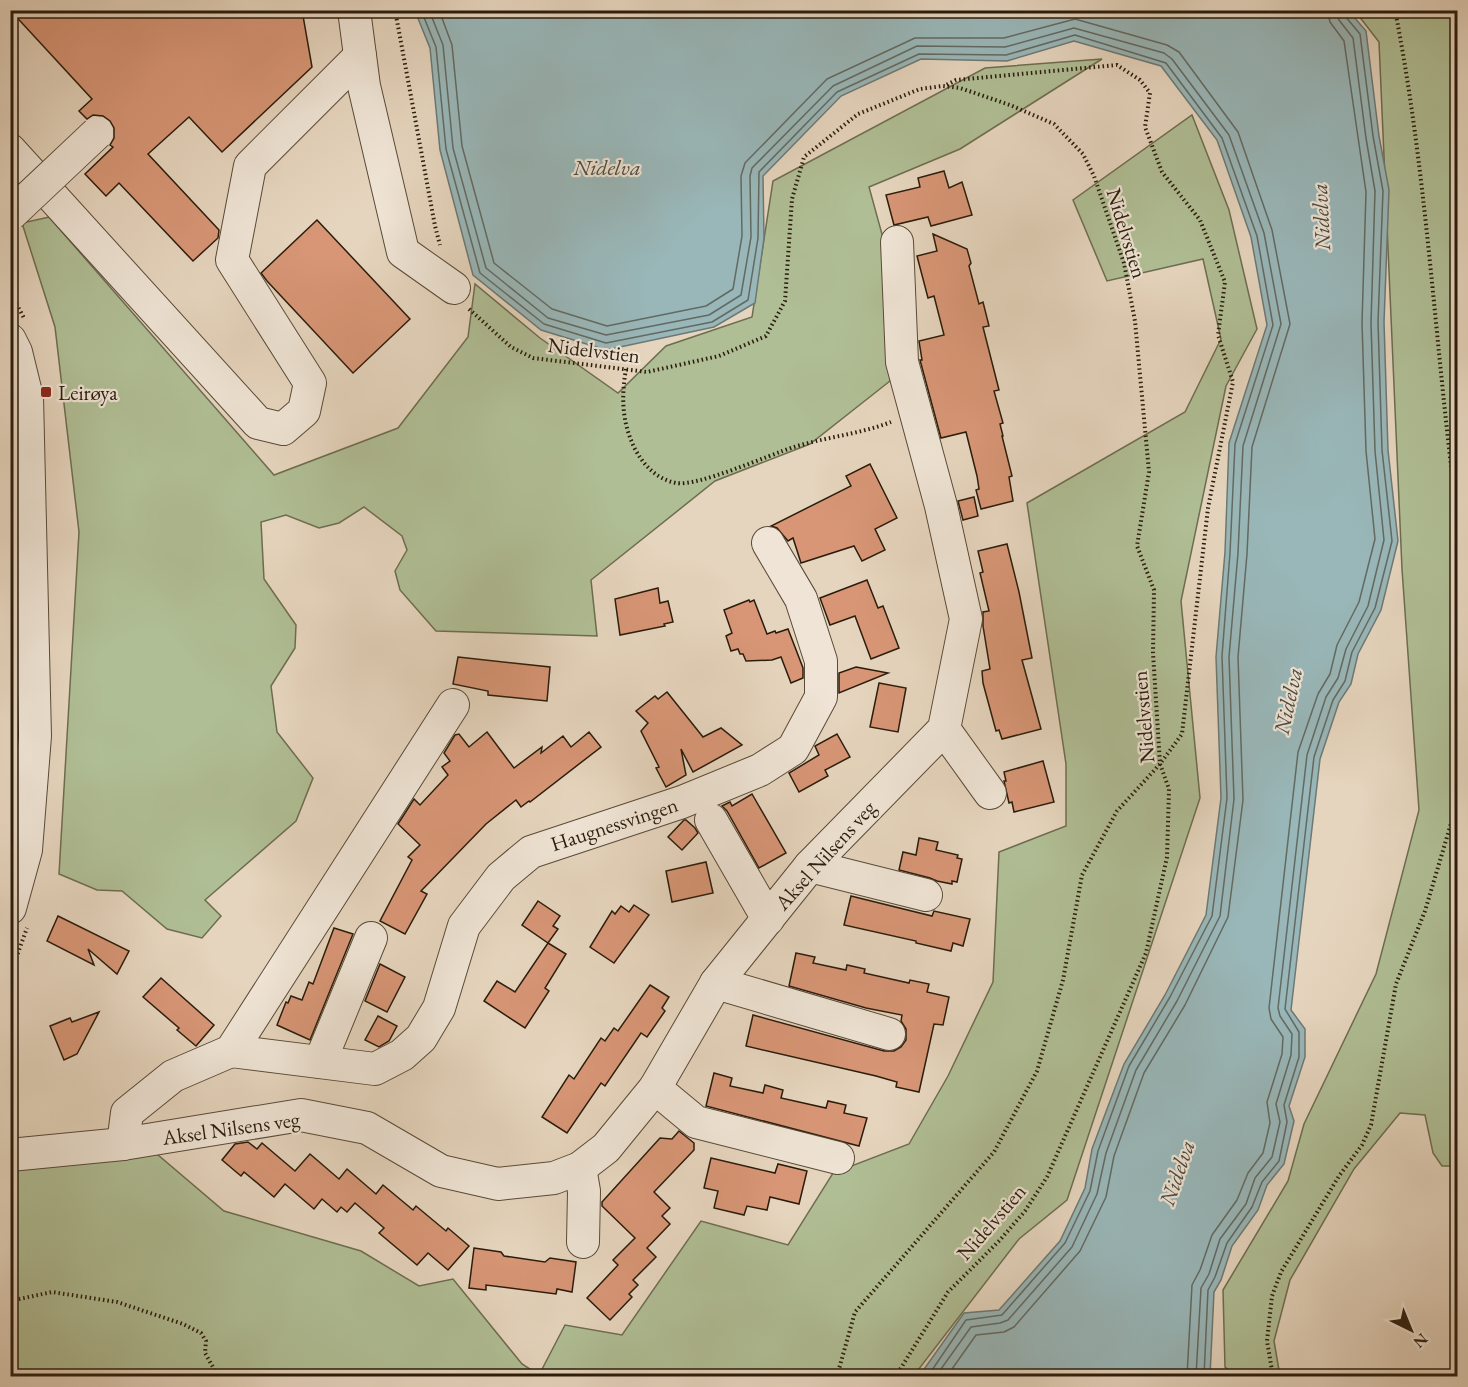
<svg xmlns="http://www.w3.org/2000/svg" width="1468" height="1387" viewBox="0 0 1468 1387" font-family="'EB Garamond',serif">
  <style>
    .green { fill: #b0be95; stroke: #6d6d50; stroke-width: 1.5 }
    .water { fill: #99b7b9; stroke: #6d7974; stroke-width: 1.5 }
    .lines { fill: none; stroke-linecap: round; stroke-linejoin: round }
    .shore { stroke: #626a62; stroke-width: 1.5 }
    .building { fill: #d89676; stroke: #2a1c0c; stroke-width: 1.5 }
    .minor-casing { stroke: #594a38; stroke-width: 34 }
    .path { stroke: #2a1c0c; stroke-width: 4; stroke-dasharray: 1.5 3; stroke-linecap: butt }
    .minor { stroke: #efe4d5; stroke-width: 32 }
    .minor-bridge-casing { stroke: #594a38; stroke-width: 34; stroke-linecap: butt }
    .minor-bridge { stroke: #efe4d5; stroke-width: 32 }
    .poi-dot { fill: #8f2418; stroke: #efe4d5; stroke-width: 2 }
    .labels { text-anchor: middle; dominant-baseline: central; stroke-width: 4.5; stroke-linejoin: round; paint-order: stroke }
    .street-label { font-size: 21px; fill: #2a1c0c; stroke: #efe4d5 }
    .poi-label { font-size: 21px; fill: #2a1c0c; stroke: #efe4d5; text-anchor: start }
    .water-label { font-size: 22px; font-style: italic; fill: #4b4a40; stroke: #efe4d5 }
  </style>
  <rect width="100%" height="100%" fill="#e6d5be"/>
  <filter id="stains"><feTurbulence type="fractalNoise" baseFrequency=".00333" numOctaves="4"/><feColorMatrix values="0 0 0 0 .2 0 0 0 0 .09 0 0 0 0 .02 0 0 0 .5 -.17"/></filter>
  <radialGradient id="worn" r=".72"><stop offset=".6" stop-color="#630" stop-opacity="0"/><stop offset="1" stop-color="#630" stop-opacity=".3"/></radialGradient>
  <!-- green -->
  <g class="green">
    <polygon points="1355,11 1457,11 1457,1166 1442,1166 1433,1153 1425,1115 1400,1113 1354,1169 1290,1280 1274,1341 1280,1376 1238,1376 1225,1367 1223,1290 1288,1181 1304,1124 1376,974 1419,810 1402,569 1379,42"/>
    <polygon points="1102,59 960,149 869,187 891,267 890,381 810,444 715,481 591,580 597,636 436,631 400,590 395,571 407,550 402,536 364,507 339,523 319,528 286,515 261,522 264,579 296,625 295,648 271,686 277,732 313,778 296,821 205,900 221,916 202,938 167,929 122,891 97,890 59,874 79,532 55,327 22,223 49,217 274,475 398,428 468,337 475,284 540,338 618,393 666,346 752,317 773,181 985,68"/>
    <polygon points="1192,115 1229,210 1257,329 1226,386 1181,601 1200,798 1067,1200 1019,1239 918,1370 917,1376 11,1376 10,1168 151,1149 224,1211 361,1251 419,1286 453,1279 522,1364 539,1375 565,1325 622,1335 701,1221 788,1245 833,1173 909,1144 948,1076 993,982 999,852 1066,826 1066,764 1027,503 1185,412 1221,339 1203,259 1107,281 1073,200"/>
  </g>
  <!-- water -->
  <polygon class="water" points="1348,10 1366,31 1379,136 1389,190 1384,322 1388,450 1398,541 1381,610 1358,654 1351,684 1339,702 1320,759 1291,1010 1305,1029 1305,1057 1289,1106 1294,1121 1284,1164 1267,1185 1258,1210 1232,1246 1221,1280 1214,1292 1210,1376 922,1376 922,1372 964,1313 999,1310 1060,1241 1085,1188 1092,1149 1124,1064 1165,995 1206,915 1221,798 1216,657 1225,552 1229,443 1267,325 1251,237 1217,140 1161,66 1074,41 1007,61 921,59 841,96 763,176 764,238 755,303 714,327 606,350 541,330 473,275 440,150 430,48 415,11"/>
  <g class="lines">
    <!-- shore -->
    <g class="shore">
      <polyline points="421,10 436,47 446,149 480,273 544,324 606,343 712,322 748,300 758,238 759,172 837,92 919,54 1006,55 1075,35 1166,63 1222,138 1257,236 1273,325 1235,444 1230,553 1222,656 1227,798 1212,916 1170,997 1129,1066 1098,1151 1090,1191 1065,1243 1002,1315 966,1320 928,1376"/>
      <polyline points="429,10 443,45 453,148 486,268 548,318 606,335 709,315 741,295 751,237 750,176 752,168 833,86 917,46 1005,47 1074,28 1164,53 1172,59 1229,135 1264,233 1281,324 1243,446 1238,553 1229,657 1234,799 1220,916 1177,1001 1136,1070 1106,1153 1097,1194 1072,1247 1008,1320 1000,1323 971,1327 936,1376"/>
      <polyline points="439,10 452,45 462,146 494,263 552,309 607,326 706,306 733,289 742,236 741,176 745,163 827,79 915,38 1004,38 1075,19 1167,45 1179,52 1238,132 1272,230 1290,324 1252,447 1247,554 1238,657 1243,800 1228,917 1185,1005 1144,1073 1114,1156 1106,1197 1080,1251 1014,1327 1004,1332 976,1335 947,1376"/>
      <polyline points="1187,1376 1192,1285 1200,1270 1212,1235 1237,1200 1248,1173 1263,1153 1270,1123 1267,1102 1282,1054 1283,1037 1271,1019 1269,1008 1298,752 1318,694 1330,674 1337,645 1359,602 1375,539 1366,451 1362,323 1366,192 1344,41 1330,22 1327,10"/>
      <polyline points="1196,1376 1201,1288 1209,1274 1220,1239 1246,1204 1255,1178 1272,1157 1280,1122 1276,1104 1291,1055 1292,1034 1280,1016 1278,1008 1307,755 1326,697 1338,678 1346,649 1368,606 1384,540 1375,451 1371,323 1375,191 1366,138 1353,38 1339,20 1336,10"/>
      <polyline points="1204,1376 1208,1290 1215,1277 1227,1243 1252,1207 1262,1182 1279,1161 1287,1122 1284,1105 1299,1057 1299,1032 1285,1009 1314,757 1333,700 1345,681 1352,652 1375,608 1392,541 1382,450 1378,322 1383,191 1373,136 1360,34 1345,16 1344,10"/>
    </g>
  </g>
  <!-- building -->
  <g class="building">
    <polygon points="10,10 302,10 312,67 222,152 189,117 148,154 219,230 218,238 193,261 119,183 106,196 85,174 113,147 110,145 114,138 114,128 110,121 103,116 93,115 87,119 79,111 92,99"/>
    <polygon points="944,171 949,188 962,182 972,215 931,226 928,217 894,225 886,195 920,187 918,178"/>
    <polygon points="317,220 410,319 353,373 267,281 261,273"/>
    <polygon points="933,234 967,249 971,263 969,266 979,304 983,302 989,326 983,327 999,390 994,391 1003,423 1000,424 1003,436 1002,436 1012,476 1009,477 1013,501 981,509 976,490 979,489 977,476 966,432 941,438 920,360 922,360 919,341 944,335 934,296 928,298 917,256 937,251"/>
    <polygon points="870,464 897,518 875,529 885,550 862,561 854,546 801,563 793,538 788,541 777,528 771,526 851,486 846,476"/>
    <polygon points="974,497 978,516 963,520 958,501"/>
    <polygon points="1007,544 1019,592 1032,658 1022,660 1041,729 1002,739 999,730 996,731 983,683 982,671 990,669 983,626 983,612 989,611 980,573 983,572 978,551"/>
    <polygon points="867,580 878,608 883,606 899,648 871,659 855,616 830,625 820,598"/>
    <polygon points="658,588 660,603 668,601 673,622 664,624 665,626 620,635 615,599"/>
    <polygon points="749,600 750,602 754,600 767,634 775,631 776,633 788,629 803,668 803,678 791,683 781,657 772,660 746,661 743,654 740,654 738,649 731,651 726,636 732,633 724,610"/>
    <polygon points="458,657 550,667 547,701 488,695 488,691 453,684"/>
    <polygon points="856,667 888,673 839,693 839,673"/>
    <polygon points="879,683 906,688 898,732 870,727"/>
    <polygon points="667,692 703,737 721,728 742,745 693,772 681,749 686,775 666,787 656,768 659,767 641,731 648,723 636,711 655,696 658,699"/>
    <polygon points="487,732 514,768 542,747 541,753 563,736 571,747 589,732 601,747 530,802 529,801 521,807 516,800 486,824 421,891 427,894 405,934 380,921 412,860 408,857 420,845 398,824 414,799 420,805 448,775 442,767 450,761 444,753 455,735 459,734 469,747"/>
    <polygon points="837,734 850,757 825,770 828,776 799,792 789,773 819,755 815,746"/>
    <polygon points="1043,761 1054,802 1014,812 1012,802 1009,803 1004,781 1006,781 1004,772"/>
    <polygon points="752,794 786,853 759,868 727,811 722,806 730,802 732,806"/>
    <polygon points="684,820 686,820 695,828 698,833 682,850 668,837"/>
    <polygon points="919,838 938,842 936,850 958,855 957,858 962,859 957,882 952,881 952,884 937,881 930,878 899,870 903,852 916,855"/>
    <polygon points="706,862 713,893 672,902 666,871"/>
    <polygon points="851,896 932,916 934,911 970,919 963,946 953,943 951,951 916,943 916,941 844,925"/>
    <polygon points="538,901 560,916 553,926 558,929 548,943 522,925"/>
    <polygon points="634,905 649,915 614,963 590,947 612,911 615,914 621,906 629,912"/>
    <polygon points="58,916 129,951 117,974 88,949 94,965 47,941"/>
    <polygon points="334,928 353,934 310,1040 277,1025 286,1002 288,1003 291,996 302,1000 309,982 313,984"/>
    <polygon points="548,943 566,954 545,988 549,991 525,1028 484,1001 497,981 515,992"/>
    <polygon points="796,953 815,957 813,963 846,970 847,965 865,969 864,973 909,983 910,980 929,984 927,992 949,997 943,1025 934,1024 919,1092 896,1087 897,1082 876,1076 746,1046 753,1015 884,1051 894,1051 901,1047 906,1040 906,1029 901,1021 902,1015 866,1008 789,986"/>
    <polygon points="380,964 405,977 387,1012 365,1001"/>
    <polygon points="161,978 214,1025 196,1046 177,1030 179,1028 143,997"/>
    <polygon points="650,985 669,997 662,1008 665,1011 647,1037 641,1033 605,1086 601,1083 567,1133 542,1117 569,1075 574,1079 601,1038 605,1041 614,1028 618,1031"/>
    <polygon points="99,1012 77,1054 64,1060 50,1026 70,1018 72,1022"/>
    <polygon points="378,1016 397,1026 389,1041 379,1047 365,1040"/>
    <polygon points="714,1073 732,1078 730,1086 763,1093 765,1085 783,1090 781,1098 826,1108 828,1101 846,1105 844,1113 867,1118 859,1146 706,1106"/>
    <polygon points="679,1131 694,1143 694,1150 654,1192 670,1208 662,1216 670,1224 647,1248 656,1257 633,1280 638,1285 629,1294 632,1297 610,1320 587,1298 618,1265 613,1260 635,1238 602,1206 602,1202 660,1138 672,1139"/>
    <polygon points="248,1142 257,1149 262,1143 295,1171 310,1154 339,1179 347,1169 376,1194 383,1185 413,1210 416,1206 446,1231 448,1228 469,1246 448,1270 428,1253 417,1265 379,1233 384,1228 355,1203 347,1212 341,1207 337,1212 322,1199 314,1209 285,1184 274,1197 244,1172 241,1176 222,1160 235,1144"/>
    <polygon points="711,1158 775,1173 778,1164 807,1171 799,1204 770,1197 767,1210 747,1206 744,1215 714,1208 718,1191 704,1188"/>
    <polygon points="474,1248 501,1252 504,1256 545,1262 550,1258 576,1262 572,1292 557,1289 556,1294 486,1285 486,1290 469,1288"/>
  </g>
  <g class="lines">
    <!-- minor casing -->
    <g class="minor-casing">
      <g id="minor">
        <polyline points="354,10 364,86 403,252 454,288"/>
        <polyline points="10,150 258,423 283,429 304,411 310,383 232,260 250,166 360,56"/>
        <polyline points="10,340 16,352 27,397 35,736 26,850 10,908"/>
        <polyline points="944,729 990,793"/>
        <polyline points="711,820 768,919"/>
        <polyline points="810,866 926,895"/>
        <polyline points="716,983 889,1034"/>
        <polyline points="231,1051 375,1069 402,1055 421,1038 439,1008 464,926 501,877 531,852 682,802 760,770 793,749 821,697 821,661 801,599 768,543"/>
        <polyline points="320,1062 371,938"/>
        <polyline points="655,1088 696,1122 838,1158"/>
        <polyline points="123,1144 127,1113 173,1076 231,1051 453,705"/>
        <polyline points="10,1155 123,1144 301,1115 367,1128 441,1171 498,1184 554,1178 580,1168 606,1148 655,1088 716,983 810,866 944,729 966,619 941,506 902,362 897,242"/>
        <polyline points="580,1168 584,1191 583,1242"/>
      </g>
    </g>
    <!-- path -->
    <g class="path">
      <polyline points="395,10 435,226 440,245"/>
      <path d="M 1395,10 C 1428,179 1435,351 1458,521"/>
      <polyline points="10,292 24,318"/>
      <polyline points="469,309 511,347 533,358 647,372 719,356 766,336 785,301 792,199 804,157 858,114 920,89 943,86 960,88 1010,105 1054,124 1083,154 1094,176 1124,263 1135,321 1149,472 1137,546 1154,590 1153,653 1160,764 1169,789 1167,857 1146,953 1047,1177 1025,1211 1000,1240 948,1292 896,1376"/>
      <path d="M 626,369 C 621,398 622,423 635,449 C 644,466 657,479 676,483 C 697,487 769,455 794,447 C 826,437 860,434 891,422"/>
      <polyline points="10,975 27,928"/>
      <polyline points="10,1301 52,1292 117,1302 183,1324 201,1333 206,1341 205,1353 218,1376"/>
      <polyline points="837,1376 855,1312 994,1152 1037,1071 1063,980 1082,875 1117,811 1160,764 1182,734 1208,508 1233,382 1218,335 1225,282 1200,220 1162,172 1145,127 1150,93 1140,80 1117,65 956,80 944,86"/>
      <polyline points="1273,1376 1267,1341 1272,1296 1281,1272 1339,1176 1362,1145 1371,1125 1396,984 1425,911 1458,800"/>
    </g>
    <!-- minor -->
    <use href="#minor" class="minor"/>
    <!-- minor-bridge casing -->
    <g class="minor-bridge-casing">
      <polyline id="minor-bridge" points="10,215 97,133"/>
    </g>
    <!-- minor-bridge -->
    <use href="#minor-bridge" class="minor-bridge"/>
  </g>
  <!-- markers -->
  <rect class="poi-dot" x="40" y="386" width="12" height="12" rx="3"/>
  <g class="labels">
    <!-- street labels -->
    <g class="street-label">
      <text transform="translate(1127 233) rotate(73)">Nidelvstien</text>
      <text transform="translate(594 350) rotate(7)">Nidelvstien</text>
      <text transform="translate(1143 717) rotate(-95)">Nidelvstien</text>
      <text transform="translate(614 824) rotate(-18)">Haugnessvingen</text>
      <text transform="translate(825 855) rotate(-48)">Aksel Nilsens veg</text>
      <text transform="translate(231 1128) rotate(-8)">Aksel Nilsens veg</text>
      <text transform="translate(991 1222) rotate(-49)">Nidelvstien</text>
    </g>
    <!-- poi labels -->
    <g class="poi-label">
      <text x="58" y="392">Leirøya</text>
    </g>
    <!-- water labels -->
    <g class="water-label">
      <text x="607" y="167">Nidelva</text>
      <text transform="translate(1321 217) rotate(-93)">Nidelva</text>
      <text transform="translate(1288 701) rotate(-78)">Nidelva</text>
      <text transform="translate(1177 1173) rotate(-71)">Nidelva</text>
    </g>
  </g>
  <!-- margin -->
  <rect width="1468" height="1387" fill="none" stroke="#e6d5be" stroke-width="36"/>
  <rect x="12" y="12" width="1444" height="1363" fill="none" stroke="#2a1c0c" stroke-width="3"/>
  <rect x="18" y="18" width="1432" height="1351" fill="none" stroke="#2a1c0c" stroke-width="1.5"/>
  <!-- north arrow -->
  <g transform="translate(1411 1330) rotate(137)" stroke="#efe4d5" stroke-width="4.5" paint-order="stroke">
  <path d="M0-4.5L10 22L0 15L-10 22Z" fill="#2a1c0c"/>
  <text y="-9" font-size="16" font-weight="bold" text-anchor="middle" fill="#2a1c0c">N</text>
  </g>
  <rect width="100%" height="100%" filter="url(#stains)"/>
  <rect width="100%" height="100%" fill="url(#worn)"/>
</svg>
